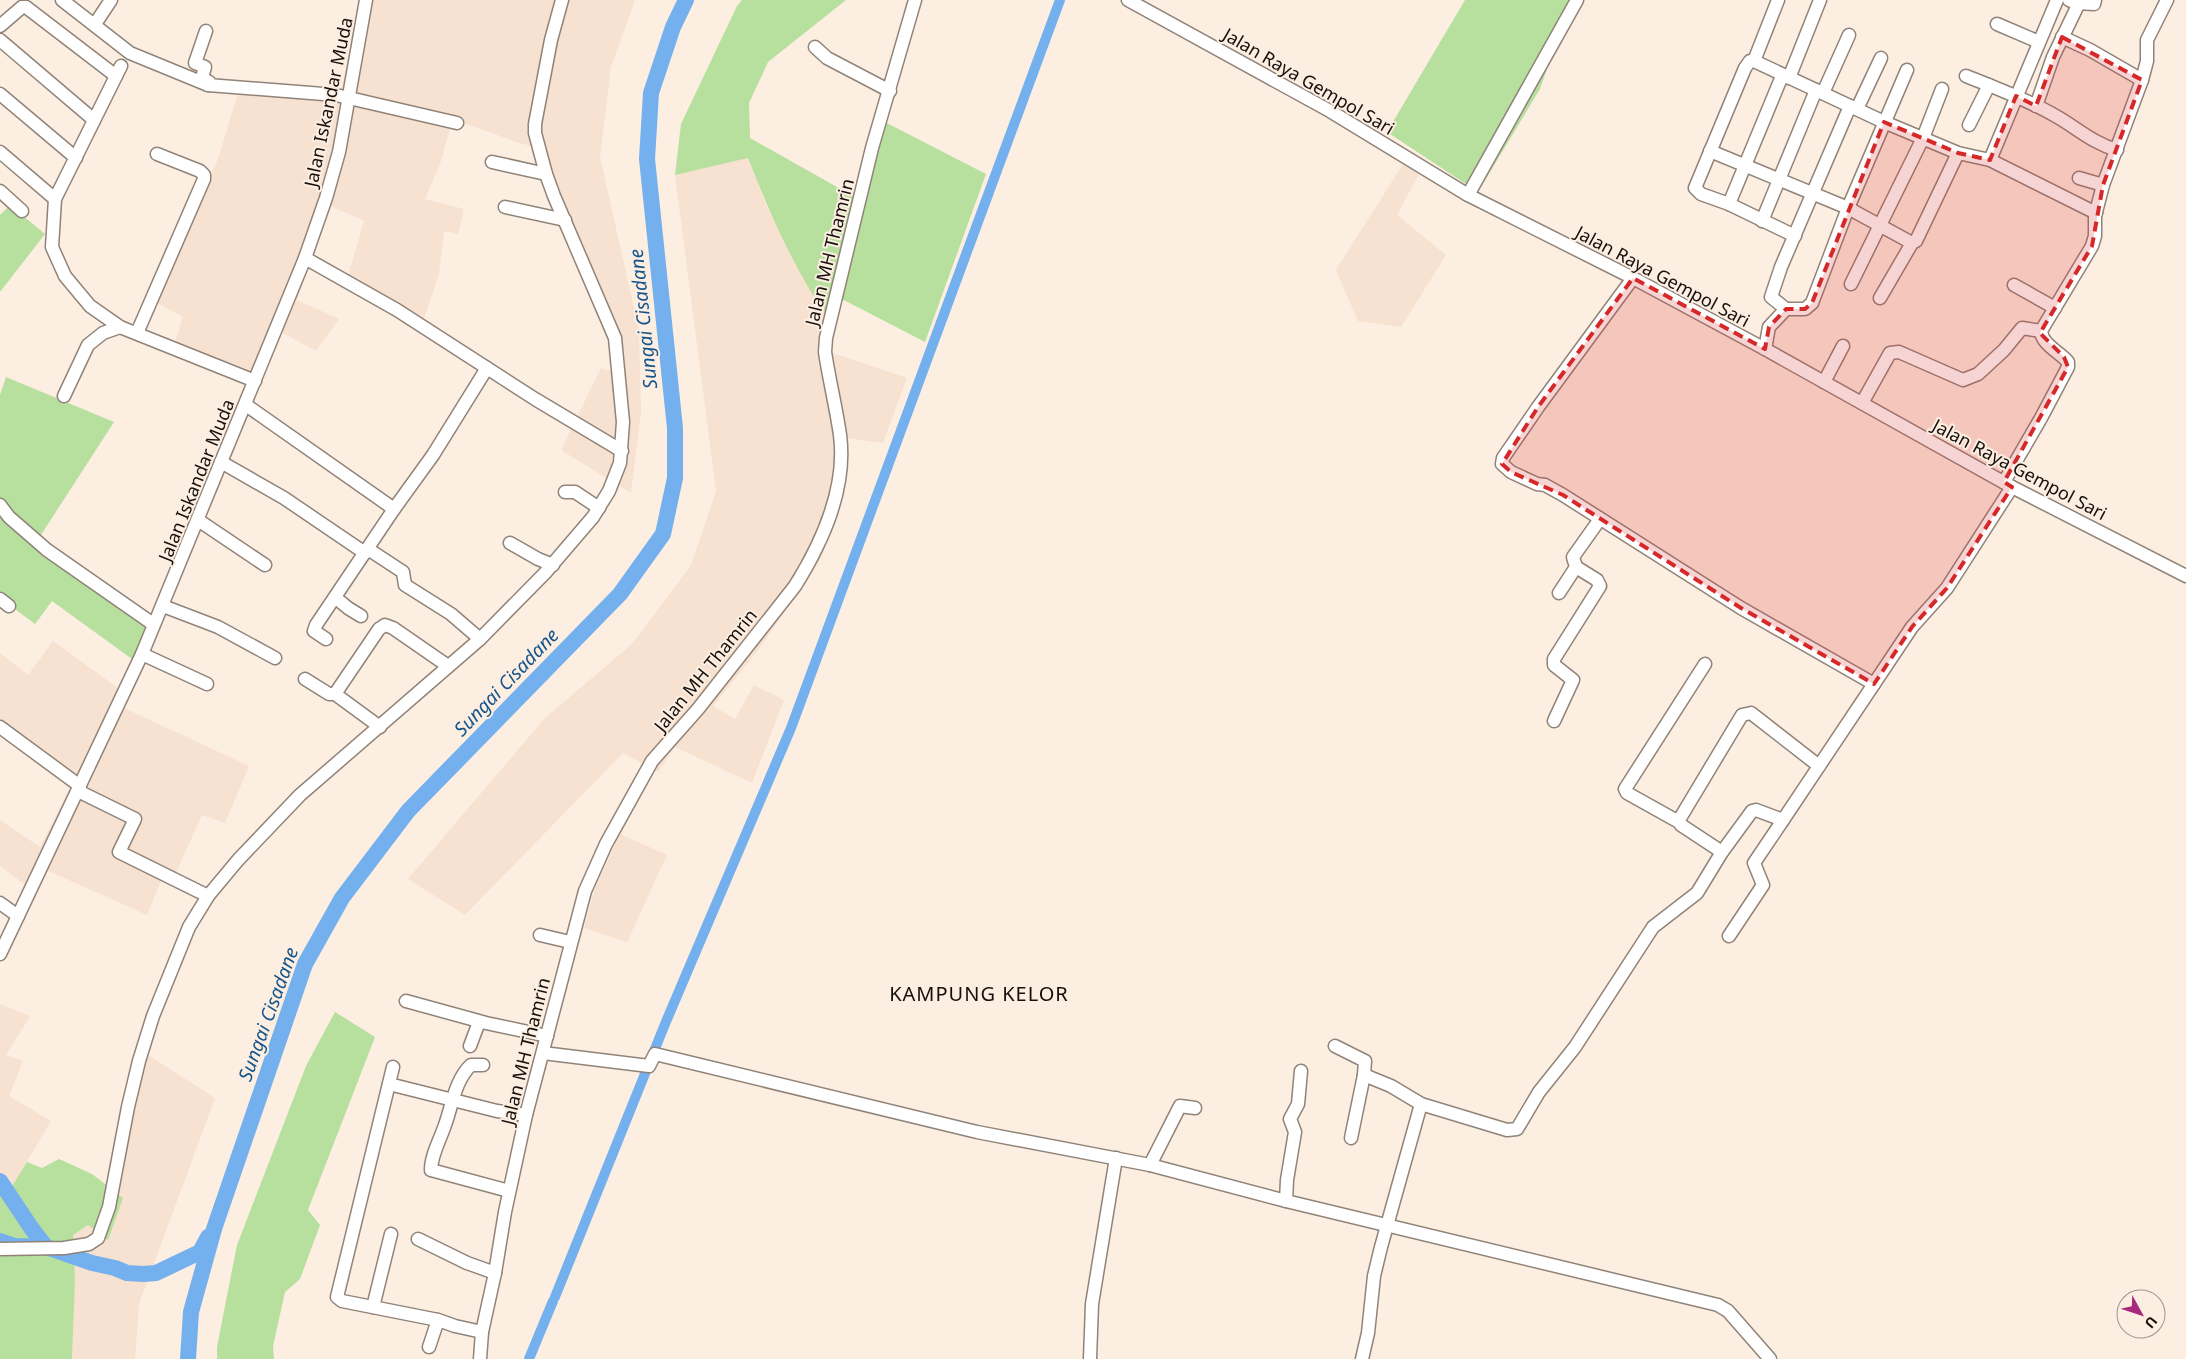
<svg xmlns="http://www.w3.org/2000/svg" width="2186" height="1359" viewBox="0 0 2186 1359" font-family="'Noto Sans',sans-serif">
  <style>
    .built { fill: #f7e1d1 }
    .green { fill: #b7df9e }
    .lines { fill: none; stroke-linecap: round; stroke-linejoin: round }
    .canal { stroke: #74b0ed; stroke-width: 10 }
    .river { stroke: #74b0ed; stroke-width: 16 }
    .minor-casing { stroke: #908378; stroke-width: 15 }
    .minor { stroke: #fff; stroke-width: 12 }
    .marked { fill: #d62828; fill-opacity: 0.2; stroke: #d62828; stroke-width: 4; stroke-dasharray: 10 6; stroke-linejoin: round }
    .labels { text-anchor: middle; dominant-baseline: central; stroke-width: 4; stroke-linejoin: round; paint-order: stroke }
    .street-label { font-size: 18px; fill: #15100c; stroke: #fdeee2 }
    .water-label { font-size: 19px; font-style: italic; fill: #15558c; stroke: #fdeee2 }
    .quarter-label { font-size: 20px; letter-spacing: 1px; fill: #15100c; stroke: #fdeee2 }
  </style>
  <rect width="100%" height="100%" fill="#fdeee2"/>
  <!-- built -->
  <g class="built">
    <polygon points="361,0 635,0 611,67 600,157 639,330 641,412 631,493 561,450 601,368 616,372 613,338 578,234 543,149 516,142 453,119 440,164 425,199 464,209 458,234 444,231 439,274 424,318 348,276 364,221 329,205 297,300 339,319 316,351 274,328 255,372 175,342 183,317 152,300 218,159 240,87 340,95"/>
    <polygon points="748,158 766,205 830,322 830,352 907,378 883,443 846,438 844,489 820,561 756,653 713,706 735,719 754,685 784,700 752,783 675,747 658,772 623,753 465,915 408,879 545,718 633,643 691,565 716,491 675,175"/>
    <polygon points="1403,164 1419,174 1397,215 1446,255 1401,327 1358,321 1336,270"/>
    <polygon points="53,641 126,694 124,708 249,766 225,823 202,815 174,877 165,871 147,915 44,869 36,893 0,866 0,820 40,847 72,784 0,730 0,653 28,675"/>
    <polygon points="620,834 667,855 627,942 584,928 595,888"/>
    <polygon points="0,1004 30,1016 6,1055 23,1061 9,1096 51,1121 6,1197 0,1189"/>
    <polygon points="148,1055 215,1098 139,1304 135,1359 72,1359 75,1280 73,1235 88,1225 108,1240 109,1187"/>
  </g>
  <!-- green -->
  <g class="green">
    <path d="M 742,0 L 846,0 L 768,62 L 749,103 L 750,138 L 853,196 L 877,118 L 986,174 L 925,342 L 838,297 L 830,322 C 796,272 770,215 748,158 L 675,175 L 681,124 L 737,6 Z"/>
    <polygon points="1465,0 1582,0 1555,46 1540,89 1478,192 1387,132"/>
    <polygon points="10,205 45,234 0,292 0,215"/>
    <polygon points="6,377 114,422 37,541 150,621 132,659 52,601 35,624 0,598 0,395"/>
    <polygon points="335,1012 375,1037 308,1210 320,1225 300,1279 285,1292 273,1346 274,1359 217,1359 217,1347 237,1245 306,1066"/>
    <polygon points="59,1159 92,1174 123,1198 108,1240 88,1225 73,1235 75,1280 72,1359 0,1359 0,1189 6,1196 27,1162 42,1168"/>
  </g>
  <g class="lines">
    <!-- canal -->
    <g class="canal">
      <polyline points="555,1297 665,1024 791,728 1060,0"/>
      <polyline points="529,1359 553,1301"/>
    </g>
    <!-- river -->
    <g class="river">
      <polyline points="0,1181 32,1229 46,1247"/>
      <polyline points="0,1241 15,1246 46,1247 92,1263 115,1268 127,1273 143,1274 156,1273 200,1252 208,1237"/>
      <polyline points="188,1359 191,1312 214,1229 305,964 342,898 408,811 620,594 663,534 675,478 675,428 647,159 651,93 673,27 686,0"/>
    </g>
    <!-- minor casing -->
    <g class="minor-casing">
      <g id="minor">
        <polyline points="62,0 130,53 208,85 336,95 457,123"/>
        <polyline points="1128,0 1330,111 1468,195 1633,278 1765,349 2012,487 2186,576"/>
        <polyline points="2069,0 2076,3 2094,4 2095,0"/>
        <polyline points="95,24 111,0"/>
        <polyline points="1997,24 2039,42"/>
        <polyline points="0,26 22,7 26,7 116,76"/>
        <polyline points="206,31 195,63 205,67 202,78 209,82 208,85"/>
        <polyline points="2062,37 2090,50 2142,80"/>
        <polyline points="0,40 94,120"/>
        <polyline points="815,47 827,58 890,91"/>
        <polyline points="1754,61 1778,0"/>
        <polyline points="121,66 55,199 52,247 65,276 90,306 120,327 255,381"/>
        <path d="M 1966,76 C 1996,88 2026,99 2054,115 C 2076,127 2092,143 2117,150"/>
        <polyline points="1789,78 1820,0"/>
        <polyline points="1823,93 1849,35"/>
        <polyline points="0,94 76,158"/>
        <polyline points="2036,106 2053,57 2079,3"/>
        <polyline points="1857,109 1881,58"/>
        <polyline points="1969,125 1989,85"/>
        <polyline points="1710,151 1848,208 1912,243"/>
        <polyline points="0,152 55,199"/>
        <polyline points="1990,160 2096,213"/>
        <polyline points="492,162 546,174"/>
        <polyline points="2079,178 2103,185"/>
        <polyline points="0,191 22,211"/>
        <polyline points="1468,195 1577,0"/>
        <polyline points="1729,204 1782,76"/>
        <polyline points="505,207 565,220"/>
        <polyline points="1762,221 1816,90"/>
        <polyline points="1795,236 1729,204 1701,194 1695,188 1745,68 1750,61 1754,61 1884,122 1958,153 1990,160 2057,0"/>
        <polyline points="305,258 397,310 535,399 622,451"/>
        <polyline points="1633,278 1538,407 1503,458 1502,464 1511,472 1537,484 1545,485 1563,495 1741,608 1874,684"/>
        <polyline points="1851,284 1923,138 1942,89"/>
        <polyline points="2014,285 2055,308"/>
        <polyline points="1880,298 1912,243 1916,241 1958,153"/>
        <polyline points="1786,309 1771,297 1781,267 1850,106"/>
        <polyline points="137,333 204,179 204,175 200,171 157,154"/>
        <polyline points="1765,349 1769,327 1786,309 1805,309 1812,303 1848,208 1907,70"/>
        <polyline points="1824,382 1843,346"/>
        <polyline points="64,396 88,345 103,333 120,327"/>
        <polyline points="1862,403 1890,353 1899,352 1963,380 1978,374 2004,350 2022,328 2041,331"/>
        <polyline points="246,405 394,509"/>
        <polyline points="221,462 284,498 365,553"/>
        <path d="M 2004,482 L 2041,418 L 2068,367 L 2068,362 C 2060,352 2042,345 2041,331 L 2092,246 L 2095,236 L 2095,216 L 2103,185 L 2142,80 L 2147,61 L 2147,40 L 2167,0"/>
        <polyline points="565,492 575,492 599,508"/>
        <polyline points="0,505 9,517 47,550 153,624"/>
        <polyline points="198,520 265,565"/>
        <polyline points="510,543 538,559 553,565"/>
        <polyline points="368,549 403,572 405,585 451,614 480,639"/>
        <polyline points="1559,593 1576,567 1573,557 1600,519"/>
        <polyline points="336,598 348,608 361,616"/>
        <polyline points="0,599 9,606"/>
        <polyline points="163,606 218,627 275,658"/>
        <polyline points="326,639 314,631 316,625 394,509 433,455 487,368"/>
        <polyline points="142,654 207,684"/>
        <polyline points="305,679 329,694 335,694 379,629 385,625 393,628 448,666"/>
        <polyline points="335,694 380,727"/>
        <polyline points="1554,721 1573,680 1554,665 1554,659 1600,586 1597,580 1576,567"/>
        <polyline points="0,727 80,786"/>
        <polyline points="78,791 135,819 119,852 208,896"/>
        <polyline points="1679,822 1627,793 1625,789 1705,664"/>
        <polyline points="1722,852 1681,825 1679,820 1742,715 1751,713 1819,766"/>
        <polyline points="0,903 18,916"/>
        <polyline points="540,935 570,942"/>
        <polyline points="1729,936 1763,885 1754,863 1783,820"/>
        <polyline points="0,954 142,654 305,258 326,198 339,152 366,0"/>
        <polyline points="406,1001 486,1023 547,1036"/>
        <polyline points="470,1046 479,1022"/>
        <polyline points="1335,1046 1365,1061 1364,1075 1351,1138"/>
        <polyline points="543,1053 649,1066 655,1054 977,1132 1150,1165 1286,1201 1718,1305 1728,1311 1770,1359"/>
        <path d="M 483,1065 L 471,1065 C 455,1080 452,1106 445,1125 C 440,1140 431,1155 431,1170 L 509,1191"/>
        <polyline points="393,1067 337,1297 342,1301 438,1320 455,1326 482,1332"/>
        <polyline points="1364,1075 1391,1086 1421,1104 1507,1130 1517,1129 1539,1092 1575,1047 1653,927 1697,893 1722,852 1752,811 1756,810 1783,820 1912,627 1947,588 2012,487"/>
        <polyline points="389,1084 497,1111 526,1115"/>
        <polyline points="1150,1165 1180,1106 1195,1108"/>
        <polyline points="1286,1201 1287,1180 1295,1132 1290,1119 1298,1104 1301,1071"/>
        <polyline points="418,1239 467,1263 495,1273"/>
        <polyline points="0,1249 64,1248 89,1244 98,1238 109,1207 128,1107 139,1061 153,1016 189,927 208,896 238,860 300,795 480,639 545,573 593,517 609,491 620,463 623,422 615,338 554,196 546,174 535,133 535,124 551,40 562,0"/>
        <polyline points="373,1307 391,1234"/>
        <polyline points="429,1347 438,1320"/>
        <path d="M 480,1359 L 482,1332 L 495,1273 L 505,1212 L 526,1115 L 585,891 L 606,844 L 652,761 L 698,709 L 795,586 C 823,541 847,488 840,435 C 836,407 829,379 825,352 L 826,338 L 872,148 L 915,0"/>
        <polyline points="1090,1359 1092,1304 1116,1158"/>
        <polyline points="1362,1359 1368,1333 1374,1276 1381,1247 1421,1104"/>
      </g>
    </g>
    <!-- minor -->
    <use href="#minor" class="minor"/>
  </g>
  <!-- marked area -->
  <path class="marked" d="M 2062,37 L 2142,80 L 2103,185 L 2092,246 L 2040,333 L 2064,357 L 2068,367 L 2004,482 L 2012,487 L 1947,588 L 1912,627 L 1874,684 L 1741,608 L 1563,495 L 1511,472 L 1502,464 L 1538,407 L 1633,278 L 1765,349 L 1769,327 L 1786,309 L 1805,309 L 1812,303 L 1884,122 L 1958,153 L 1990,160 L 2016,96 L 2036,106 Z"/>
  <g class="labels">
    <!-- street labels -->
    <g class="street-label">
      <text transform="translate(1309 81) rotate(30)">Jalan Raya Gempol Sari</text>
      <text transform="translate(328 102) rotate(-78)">Jalan Iskandar Muda</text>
      <text transform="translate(829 252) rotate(-76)">Jalan MH Thamrin</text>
      <text transform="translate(1663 276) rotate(28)">Jalan Raya Gempol Sari</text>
      <text transform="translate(2020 469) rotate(28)">Jalan Raya Gempol Sari</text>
      <text transform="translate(196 480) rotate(-68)">Jalan Iskandar Muda</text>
      <text transform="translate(705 670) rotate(-51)">Jalan MH Thamrin</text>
      <text transform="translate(525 1051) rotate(-76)">Jalan MH Thamrin</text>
    </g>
    <!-- water labels -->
    <g class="water-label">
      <text transform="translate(643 319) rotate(-96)">Sungai Cisadane</text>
      <text transform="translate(506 682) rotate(-46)">Sungai Cisadane</text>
      <text transform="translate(268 1014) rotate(-70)">Sungai Cisadane</text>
    </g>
    <!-- quarter labels -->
    <g class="quarter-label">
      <text x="979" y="993">KAMPUNG KELOR</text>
    </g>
  </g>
  <!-- north arrow -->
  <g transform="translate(2141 1314) rotate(130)"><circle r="24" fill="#fdeee2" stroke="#a0958c"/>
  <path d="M0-4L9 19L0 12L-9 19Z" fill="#a7297b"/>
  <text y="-8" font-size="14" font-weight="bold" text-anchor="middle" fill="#15100c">U</text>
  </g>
</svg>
